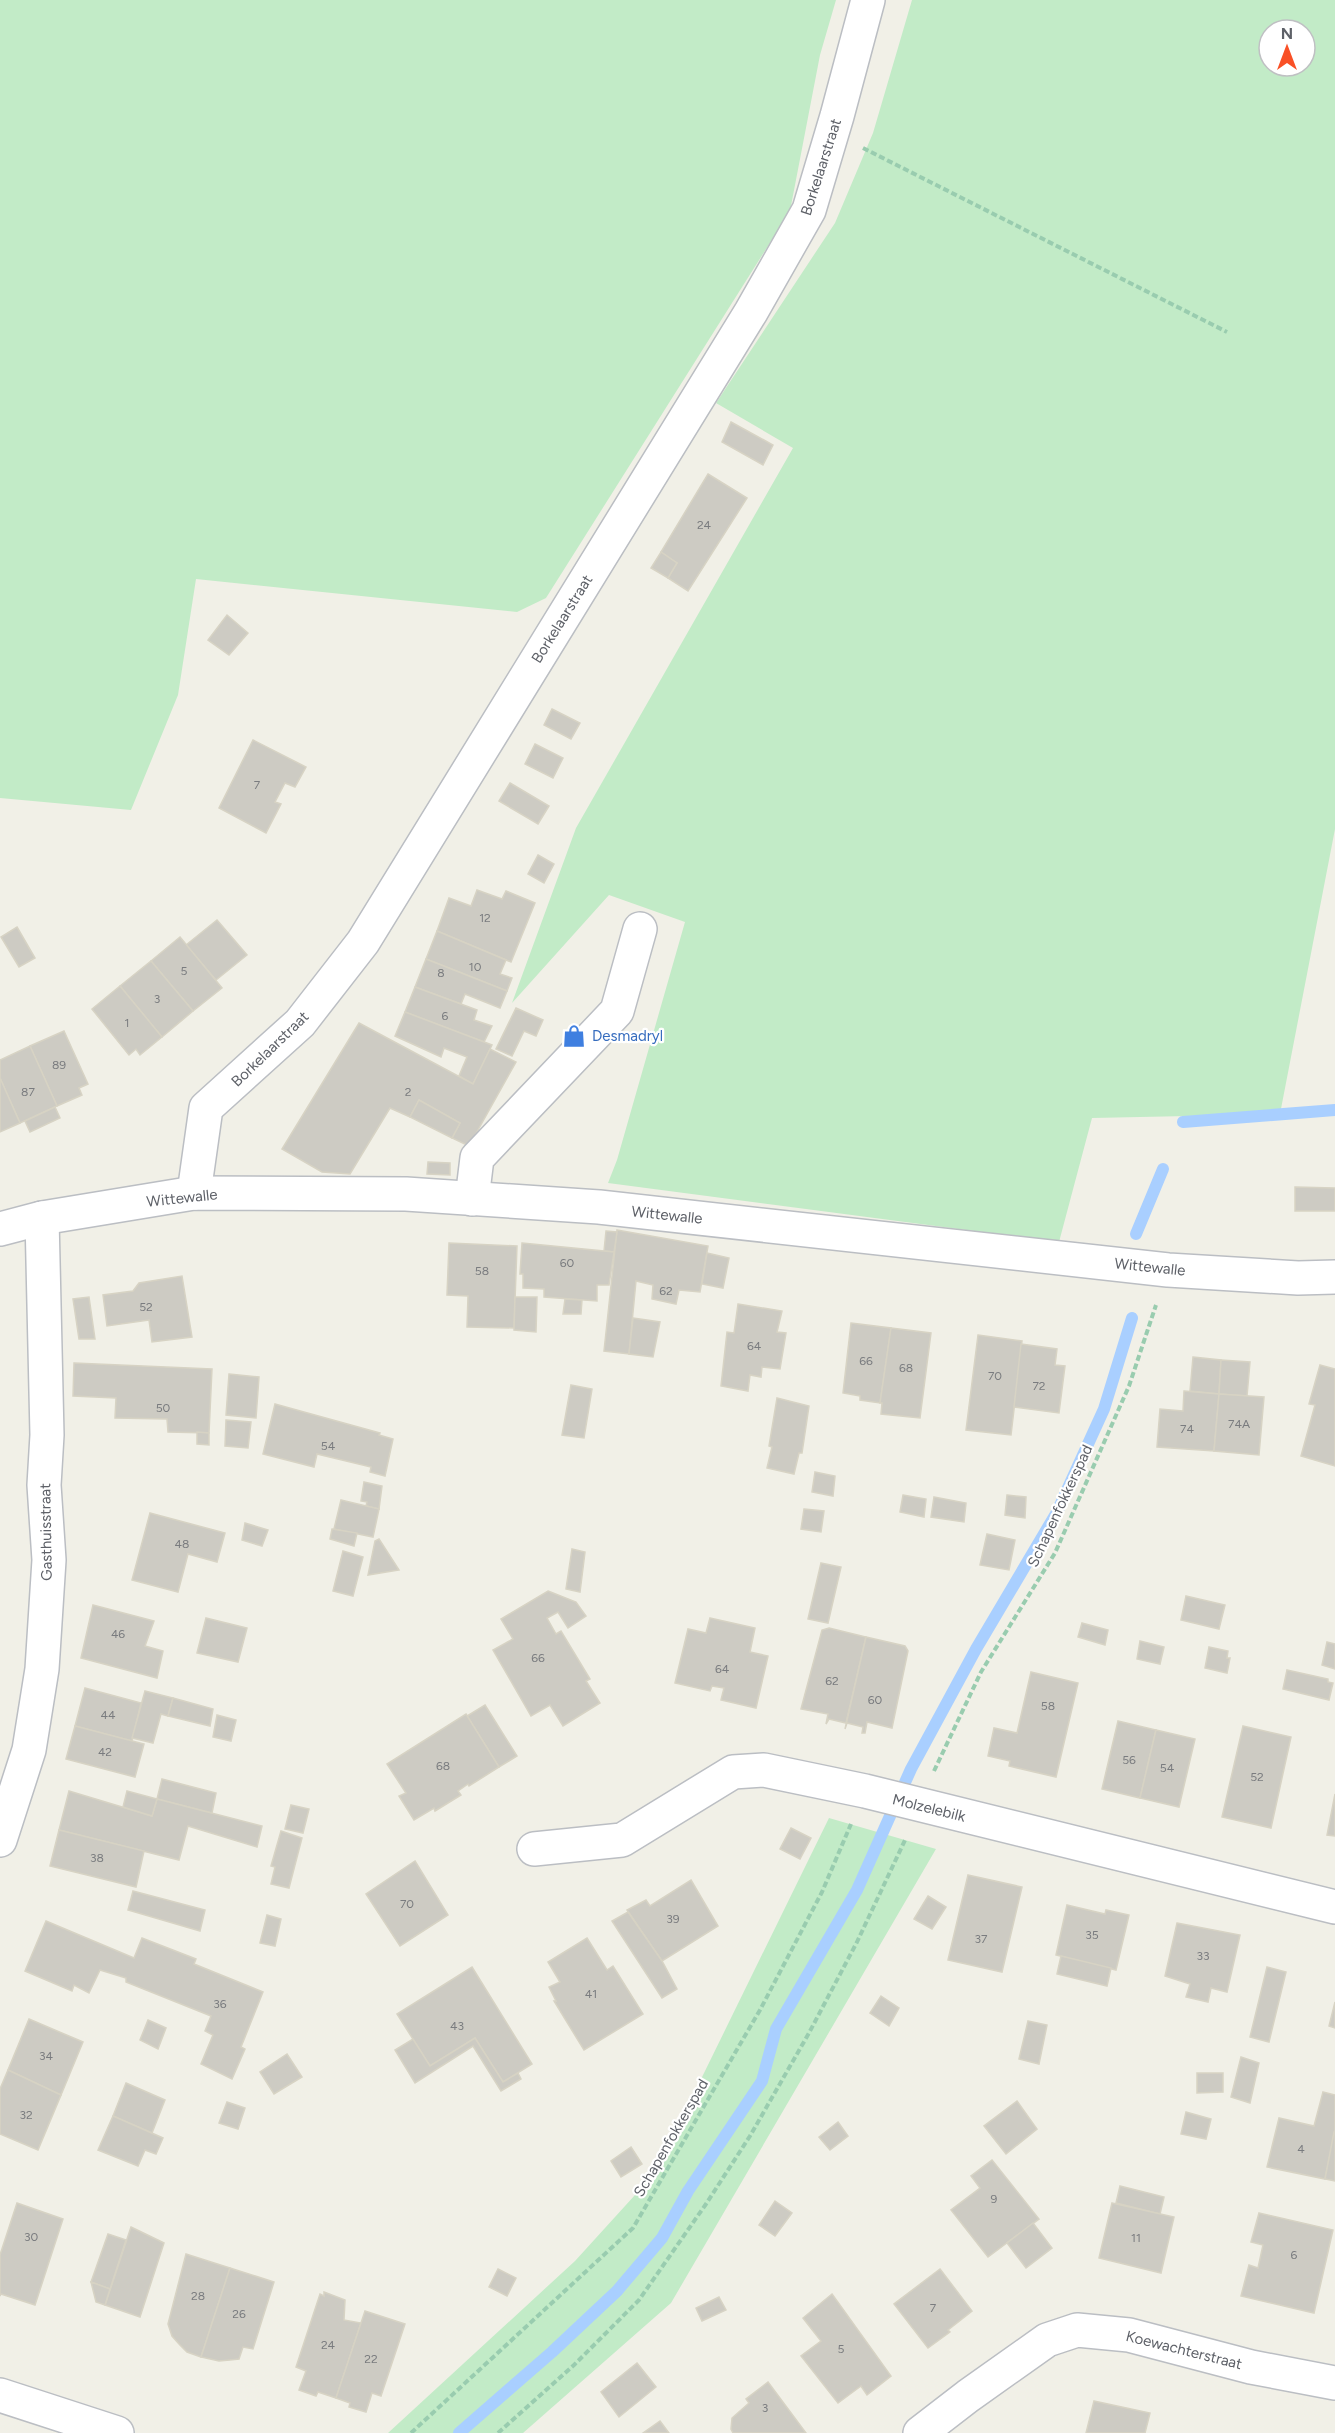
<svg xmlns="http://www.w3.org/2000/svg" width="1335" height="2433" viewBox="0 0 1335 2433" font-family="Figtree,sans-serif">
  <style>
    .green { fill: #c2ebc7; fill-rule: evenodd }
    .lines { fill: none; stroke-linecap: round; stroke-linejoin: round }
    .stream { stroke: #a9cfff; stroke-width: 12 }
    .building { fill: #cdcbc3; stroke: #d7d3c4; stroke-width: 1.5 }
    .minor-casing { stroke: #bbbec3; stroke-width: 36 }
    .path { stroke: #99ccaf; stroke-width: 4; stroke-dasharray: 6 3; stroke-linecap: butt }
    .minor { stroke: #fff; stroke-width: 33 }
    .labels { text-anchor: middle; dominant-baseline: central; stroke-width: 4.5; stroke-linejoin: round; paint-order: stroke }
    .number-label { font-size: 12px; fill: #7a7c7f }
    .street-label { font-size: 15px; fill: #5e6168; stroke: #fff }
    .shop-label { font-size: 15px; fill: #366cbe; stroke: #fff; text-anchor: start }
  </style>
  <rect width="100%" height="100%" fill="#f1f0e7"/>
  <!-- green -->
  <g class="green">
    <polygon points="0,0 836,0 820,55 790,211 546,598 517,612 196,579 178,695 131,810 0,798"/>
    <path d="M 912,0 L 1335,0 L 1335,829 L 1280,1114 L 1092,1118 L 1059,1242 L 608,1183 L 617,1160 L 685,922 L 609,895 L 512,1003 L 576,828 L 793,448 L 716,403 L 835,223 L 873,133 ZM 1269,30 L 1305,30 L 1305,66 L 1269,66 Z"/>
    <polygon points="829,1818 936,1849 671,2303 523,2433 388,2433 575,2261 655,2173"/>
  </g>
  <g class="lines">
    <!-- stream -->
    <g class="stream">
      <polyline points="1183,1122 1335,1110"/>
      <polyline points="1136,1234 1163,1169"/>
      <polyline points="459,2433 552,2352 617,2291 662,2238 688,2191 762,2081 776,2029 857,1890 911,1769 976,1649 1057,1512 1104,1409 1132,1318"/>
    </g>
  </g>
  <!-- building -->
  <g class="building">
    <polygon points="731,422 773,445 763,465 722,442"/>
    <polygon points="708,474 747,498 688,591 668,578 677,563 661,552"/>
    <polygon points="661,552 677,563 668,578 651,568"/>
    <polygon points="227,615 248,633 229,655 208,640"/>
    <polygon points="552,709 580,723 571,739 544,725"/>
    <polygon points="253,740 306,767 295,787 285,783 275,802 281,804 266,833 219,808"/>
    <polygon points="535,744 563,758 553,778 525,764"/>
    <polygon points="510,783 549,806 538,824 499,801"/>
    <polygon points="538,855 554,864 544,883 528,874"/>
    <polygon points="477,890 502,899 506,891 535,903 511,962 437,931 449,898 471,906"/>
    <polygon points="217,920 247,955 216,980 186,945"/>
    <polygon points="17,927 35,958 19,967 1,937"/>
    <polygon points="437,931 506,960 500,974 512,978 507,991 426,959"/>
    <polygon points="180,937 222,988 193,1011 151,961"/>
    <polygon points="426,959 507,991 500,1008 465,994 461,1004 415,987"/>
    <polygon points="151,961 193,1011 162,1037 120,986"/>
    <polygon points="120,986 162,1037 140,1055 136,1049 129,1055 92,1009"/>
    <polygon points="415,987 477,1010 474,1020 492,1026 484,1042 405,1012"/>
    <polygon points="516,1008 543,1020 536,1036 524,1031 512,1056 496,1049"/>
    <polygon points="405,1012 492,1045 473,1084 459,1076 467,1057 444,1048 441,1057 395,1036"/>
    <polygon points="359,1023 473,1084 490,1049 516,1062 469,1146 452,1138 460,1123 419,1100 410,1117 390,1108 350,1174 322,1172 282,1149"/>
    <polygon points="64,1031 88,1084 79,1088 82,1095 57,1106 30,1046"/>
    <polygon points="30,1046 57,1106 20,1123 0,1078 0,1060"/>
    <polygon points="0,1078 20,1123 0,1132"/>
    <polygon points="419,1100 460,1123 452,1138 410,1117"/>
    <polygon points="55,1107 60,1118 30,1132 25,1121"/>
    <polygon points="428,1162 450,1163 450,1175 427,1174"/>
    <polygon points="1295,1187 1335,1188 1335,1211 1295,1211"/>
    <polygon points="617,1230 708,1246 700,1292 679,1290 676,1304 652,1299 653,1285 636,1281 629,1354 604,1351"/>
    <polygon points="606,1231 617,1232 614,1252 604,1251"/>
    <polygon points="449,1243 517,1246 514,1328 467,1327 468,1296 447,1295"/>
    <polygon points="522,1243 614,1252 609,1285 597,1285 597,1301 544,1297 544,1289 523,1288 523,1274 520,1274"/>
    <polygon points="707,1253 729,1258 723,1288 702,1284"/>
    <polygon points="182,1276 192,1337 152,1342 149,1320 107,1326 103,1295 133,1291 139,1283"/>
    <polygon points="89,1297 95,1339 79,1339 73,1299"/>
    <polygon points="515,1297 537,1297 536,1332 514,1330"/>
    <polygon points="565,1299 582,1300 581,1314 563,1314"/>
    <polygon points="738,1304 782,1311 777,1332 786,1333 780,1369 762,1367 761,1377 750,1375 748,1391 721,1386 727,1332 734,1333"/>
    <polygon points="633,1318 660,1322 653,1357 629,1354"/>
    <polygon points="851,1323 891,1328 880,1403 860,1400 860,1396 843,1393"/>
    <polygon points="891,1328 931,1333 920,1418 881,1414 882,1403 880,1403"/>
    <polygon points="978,1335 1022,1341 1011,1435 966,1430"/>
    <polygon points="1021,1344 1057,1349 1055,1365 1065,1366 1059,1413 1014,1407"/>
    <polygon points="1193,1357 1221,1360 1219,1394 1190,1391"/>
    <polygon points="1221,1360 1250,1362 1247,1396 1219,1394"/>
    <polygon points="74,1363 212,1369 209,1433 168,1432 167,1419 115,1418 116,1398 73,1396"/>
    <polygon points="1320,1365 1335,1369 1335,1466 1301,1456 1315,1405 1309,1404"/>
    <polygon points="229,1374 259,1377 256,1418 226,1415"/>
    <polygon points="571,1385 592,1389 584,1438 562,1435"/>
    <polygon points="1184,1391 1219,1394 1214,1451 1157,1447 1160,1409 1183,1411"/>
    <polygon points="1219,1394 1264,1397 1259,1455 1214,1451"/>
    <polygon points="777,1398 809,1406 802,1453 799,1453 794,1474 767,1468 772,1447 769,1446"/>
    <polygon points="275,1404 380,1433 379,1435 393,1439 385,1476 370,1472 371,1467 317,1454 314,1467 263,1454"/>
    <polygon points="226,1420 251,1422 248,1448 225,1446"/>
    <polygon points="197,1432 209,1433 209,1445 197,1444"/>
    <polygon points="815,1472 835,1476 833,1496 812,1492"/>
    <polygon points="364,1482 382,1486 379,1509 366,1506 367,1502 361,1501"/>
    <polygon points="903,1495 926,1499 924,1517 900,1512"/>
    <polygon points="1007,1495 1026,1497 1025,1518 1005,1515"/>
    <polygon points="934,1497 966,1503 964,1522 931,1517"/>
    <polygon points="341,1500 379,1509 373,1537 334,1529"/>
    <polygon points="804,1509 824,1511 821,1532 801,1529"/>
    <polygon points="150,1513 225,1533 217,1562 188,1554 178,1592 132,1580"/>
    <polygon points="245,1523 268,1530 262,1546 242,1540"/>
    <polygon points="332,1529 357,1533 354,1546 330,1539"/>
    <polygon points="987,1534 1015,1540 1009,1570 980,1565"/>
    <polygon points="379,1539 399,1570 368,1575 375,1541"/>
    <polygon points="572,1549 585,1552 580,1592 566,1589"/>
    <polygon points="343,1551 363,1557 353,1596 333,1591"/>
    <polygon points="821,1563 841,1567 828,1623 808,1619"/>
    <polygon points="548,1591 576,1602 586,1616 568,1628 558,1612 547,1618 556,1634 561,1631 590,1679 586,1681 600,1703 563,1726 550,1705 531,1716 493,1650 513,1639 501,1619"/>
    <polygon points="1186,1596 1225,1605 1219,1629 1181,1620"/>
    <polygon points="93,1605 154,1621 145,1646 163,1651 157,1678 81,1658"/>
    <polygon points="206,1618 247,1628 238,1662 197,1653"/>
    <polygon points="710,1618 755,1628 750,1652 768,1656 756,1708 721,1700 724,1688 712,1686 710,1691 675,1683 688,1629 706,1633"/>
    <polygon points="1082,1623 1108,1630 1105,1645 1078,1637"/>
    <polygon points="829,1628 866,1637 846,1723 829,1719 826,1724 828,1714 801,1709 822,1630"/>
    <polygon points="866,1637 905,1646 908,1651 892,1728 867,1722 865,1733 862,1733 863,1727 847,1723 845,1729"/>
    <polygon points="1140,1641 1164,1647 1160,1664 1137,1659"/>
    <polygon points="1327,1642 1335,1644 1335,1669 1322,1665"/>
    <polygon points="1209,1647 1228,1651 1227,1658 1230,1658 1227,1673 1205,1668"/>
    <polygon points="1287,1670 1328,1679 1328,1682 1333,1683 1329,1700 1283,1689"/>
    <polygon points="1031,1672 1078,1683 1056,1777 1009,1766 1010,1761 988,1756 994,1728 1017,1733"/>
    <polygon points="85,1688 141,1703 132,1741 75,1726"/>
    <polygon points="145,1691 173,1698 168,1716 161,1714 153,1743 132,1738"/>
    <polygon points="173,1698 213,1709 210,1726 168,1716"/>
    <polygon points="485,1705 517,1756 499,1767 467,1716"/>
    <polygon points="466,1714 499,1767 469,1786 468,1784 458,1791 461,1795 435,1811 434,1808 414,1820 399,1796 406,1793 387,1764"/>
    <polygon points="217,1715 236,1720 231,1741 213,1737"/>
    <polygon points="1118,1721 1156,1730 1140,1798 1102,1789"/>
    <polygon points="75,1726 144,1744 135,1777 66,1759"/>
    <polygon points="1243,1726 1291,1737 1271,1828 1222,1817"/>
    <polygon points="1156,1730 1195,1739 1179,1807 1140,1798"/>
    <polygon points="162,1779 216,1793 212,1813 157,1799"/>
    <polygon points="69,1791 152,1816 157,1799 262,1826 257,1847 188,1826 179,1860 59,1830"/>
    <polygon points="127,1791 157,1799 152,1816 123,1807"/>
    <polygon points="1335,1794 1335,1836 1327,1835"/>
    <polygon points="291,1805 309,1809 303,1833 285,1829"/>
    <polygon points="791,1828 811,1838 800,1859 780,1849"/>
    <polygon points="59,1830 144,1851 136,1887 50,1866"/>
    <polygon points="281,1831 302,1838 289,1888 271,1884 275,1867 271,1866"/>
    <polygon points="415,1861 448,1915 400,1946 366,1894"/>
    <polygon points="968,1875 1022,1887 1002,1972 948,1960"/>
    <polygon points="691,1880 718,1926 662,1961 627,1910 646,1900 650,1906"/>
    <polygon points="133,1891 205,1910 200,1931 128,1910"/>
    <polygon points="928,1896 946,1907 932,1929 914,1919"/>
    <polygon points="1067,1905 1105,1914 1106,1910 1129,1915 1116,1970 1056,1955"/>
    <polygon points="628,1912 662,1961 677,1989 662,1998 612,1921"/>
    <polygon points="267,1915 281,1919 275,1946 260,1943"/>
    <polygon points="46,1921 134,1958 142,1938 196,1959 194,1964 263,1992 241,2047 245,2049 232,2079 201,2064 213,2035 205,2031 211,2016 126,1982 126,1978 100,1970 89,1993 74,1985 72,1991 25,1971"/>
    <polygon points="1177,1923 1240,1935 1227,1992 1211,1988 1208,2002 1186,1997 1190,1984 1165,1976"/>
    <polygon points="587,1938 607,1970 613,1966 643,2014 584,2050 554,2001 556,2001 549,1987 560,1982 548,1962"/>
    <polygon points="1061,1956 1111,1968 1107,1986 1057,1974"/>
    <polygon points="472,1967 532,2064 503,2082 475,2038 430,2066 397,2014"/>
    <polygon points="1267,1967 1286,1972 1269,2042 1250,2037"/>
    <polygon points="881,1996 899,2008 889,2026 870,2013"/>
    <polygon points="1335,2002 1335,2028 1329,2026"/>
    <polygon points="29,2019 83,2042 61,2095 8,2070"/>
    <polygon points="148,2020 166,2028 158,2049 140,2040"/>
    <polygon points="1028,2021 1047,2025 1039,2064 1019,2059"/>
    <polygon points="475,2038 503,2082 518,2073 521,2079 501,2091 473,2046 415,2083 395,2050 413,2039 430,2066"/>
    <polygon points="287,2054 302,2077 274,2094 260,2072"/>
    <polygon points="1241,2057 1259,2063 1250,2103 1231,2097"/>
    <polygon points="8,2070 61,2095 38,2150 0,2134 0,2089"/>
    <polygon points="1197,2073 1223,2073 1223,2092 1197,2093"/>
    <polygon points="126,2083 165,2100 152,2133 113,2116"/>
    <polygon points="1323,2092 1335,2095 1335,2130 1325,2179 1267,2167 1279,2118 1314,2126"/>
    <polygon points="1017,2101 1037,2129 1006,2154 984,2126"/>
    <polygon points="227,2102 245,2108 238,2129 219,2123"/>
    <polygon points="1186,2112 1211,2119 1206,2139 1181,2134"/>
    <polygon points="113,2116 163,2138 156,2154 145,2150 138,2166 98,2150"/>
    <polygon points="838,2122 848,2136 830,2150 819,2137"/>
    <polygon points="1334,2132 1335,2132 1335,2181 1325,2179"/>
    <polygon points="631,2147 642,2164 621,2177 611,2161"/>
    <polygon points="992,2160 1039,2219 988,2257 951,2210 980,2188 971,2176"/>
    <polygon points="1120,2186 1164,2197 1160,2214 1116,2203"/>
    <polygon points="775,2201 792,2213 775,2236 759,2225"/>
    <polygon points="17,2203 63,2219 35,2305 1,2294 0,2296 0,2255"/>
    <polygon points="1112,2203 1174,2217 1161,2273 1099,2258"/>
    <polygon points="1259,2213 1333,2230 1314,2313 1241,2296 1249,2265 1258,2268 1263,2245 1251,2242"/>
    <polygon points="1033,2223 1052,2248 1026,2268 1007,2243"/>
    <polygon points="131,2227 164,2243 140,2317 105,2305"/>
    <polygon points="108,2234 126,2240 110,2289 91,2282"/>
    <polygon points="186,2254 230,2268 201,2357 187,2352 179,2344 172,2336 168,2324"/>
    <polygon points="230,2268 274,2282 253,2349 243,2347 239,2359 230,2360 219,2361 201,2357"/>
    <polygon points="498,2269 516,2278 507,2296 489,2287"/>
    <polygon points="940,2269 972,2311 948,2330 950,2332 928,2348 894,2304"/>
    <polygon points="91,2282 110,2289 105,2305 96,2302"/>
    <polygon points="324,2292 345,2300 344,2320 361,2323 336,2398 318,2392 316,2396 299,2390 306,2371 296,2367 320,2294 324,2296"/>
    <polygon points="832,2294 891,2376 867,2395 861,2386 838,2403 801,2356 821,2341 803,2318"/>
    <polygon points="719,2297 726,2310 702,2321 696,2308"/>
    <polygon points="365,2311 405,2324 381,2396 372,2393 366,2412 349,2407 350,2403 336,2398"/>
    <polygon points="637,2363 656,2387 619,2417 601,2392"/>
    <polygon points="768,2382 806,2433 733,2433 731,2429 732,2418 749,2403 746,2399"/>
    <polygon points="1094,2401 1150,2413 1145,2433 1086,2433"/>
    <polygon points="660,2421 669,2433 643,2433"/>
  </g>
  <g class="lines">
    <!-- minor casing -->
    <g class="minor-casing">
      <g id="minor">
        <polyline points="194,1193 206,1108 300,1023 363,942 751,312 809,210 837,116 868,0"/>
        <polyline points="472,1199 477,1158 617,1011 640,929"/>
        <polyline points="0,1229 42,1218 194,1193 406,1194 599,1207 1168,1270 1298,1278 1335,1277"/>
        <polyline points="0,1840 29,1750 42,1669 49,1560 44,1485 47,1435 42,1218"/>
        <polyline points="534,1849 622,1840 733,1772 764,1770 865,1791 1335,1907"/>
        <polyline points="0,2395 117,2433"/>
        <polyline points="920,2433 968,2396 1047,2340 1077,2330 1129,2335 1251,2367 1335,2383"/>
      </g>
    </g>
    <!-- path -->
    <g class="path">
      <polyline points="863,148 1227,332"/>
      <polyline points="934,1771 981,1672 1055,1553 1129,1386 1156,1305"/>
      <polyline points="411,2433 633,2228 760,2010 822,1892 851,1824"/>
      <polyline points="498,2433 574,2365 639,2300 706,2204 750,2136 809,2033 857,1942 906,1838"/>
    </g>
    <!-- minor -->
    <use href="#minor" class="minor"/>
  </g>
  <!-- icons -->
  <defs>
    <g id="shop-bare" transform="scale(1.8)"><path d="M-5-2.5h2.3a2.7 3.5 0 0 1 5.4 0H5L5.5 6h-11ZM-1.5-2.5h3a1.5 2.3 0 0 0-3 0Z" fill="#3f7fe0" stroke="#fff" stroke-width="2.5" paint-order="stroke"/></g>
  </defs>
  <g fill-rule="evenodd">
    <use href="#shop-bare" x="574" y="1036"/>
  </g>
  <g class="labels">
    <!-- number labels -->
    <g class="number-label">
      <text x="704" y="525">24</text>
      <text x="257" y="785">7</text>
      <text x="485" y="918">12</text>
      <text x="475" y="967">10</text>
      <text x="184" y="971">5</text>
      <text x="441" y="973">8</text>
      <text x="157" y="999">3</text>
      <text x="445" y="1016">6</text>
      <text x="127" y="1023">1</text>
      <text x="59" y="1065">89</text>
      <text x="28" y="1092">87</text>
      <text x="408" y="1092">2</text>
      <text x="567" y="1263">60</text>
      <text x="482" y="1271">58</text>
      <text x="666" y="1291">62</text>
      <text x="146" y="1307">52</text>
      <text x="754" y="1346">64</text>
      <text x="866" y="1361">66</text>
      <text x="906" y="1368">68</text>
      <text x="995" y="1376">70</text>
      <text x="1039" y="1386">72</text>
      <text x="163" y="1408">50</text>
      <text x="1239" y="1424">74A</text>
      <text x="1187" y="1429">74</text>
      <text x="328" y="1446">54</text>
      <text x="182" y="1544">48</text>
      <text x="118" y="1634">46</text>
      <text x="538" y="1658">66</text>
      <text x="722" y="1669">64</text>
      <text x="832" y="1681">62</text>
      <text x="875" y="1700">60</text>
      <text x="1048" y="1706">58</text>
      <text x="108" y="1715">44</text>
      <text x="105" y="1752">42</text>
      <text x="1129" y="1760">56</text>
      <text x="443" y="1766">68</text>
      <text x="1167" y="1768">54</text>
      <text x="1257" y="1777">52</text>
      <text x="97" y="1858">38</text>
      <text x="407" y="1904">70</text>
      <text x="673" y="1919">39</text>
      <text x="1092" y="1935">35</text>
      <text x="981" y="1939">37</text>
      <text x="1203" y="1956">33</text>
      <text x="591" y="1994">41</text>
      <text x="220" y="2004">36</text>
      <text x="457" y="2026">43</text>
      <text x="46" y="2056">34</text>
      <text x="26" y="2115">32</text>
      <text x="1301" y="2149">4</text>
      <text x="994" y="2199">9</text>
      <text x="31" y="2237">30</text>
      <text x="1136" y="2238">11</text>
      <text x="1294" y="2255">6</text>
      <text x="198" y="2296">28</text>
      <text x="933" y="2308">7</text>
      <text x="239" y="2314">26</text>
      <text x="328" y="2345">24</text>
      <text x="841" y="2349">5</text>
      <text x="371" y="2359">22</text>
      <text x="765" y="2408">3</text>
    </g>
    <!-- street labels -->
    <g class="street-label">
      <text transform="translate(821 167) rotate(-72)">Borkelaarstraat</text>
      <text transform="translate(562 619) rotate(-58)">Borkelaarstraat</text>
      <text transform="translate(270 1049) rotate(-44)">Borkelaarstraat</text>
      <text transform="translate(182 1198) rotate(-6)">Wittewalle</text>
      <text transform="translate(667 1215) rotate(6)">Wittewalle</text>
      <text transform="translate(1150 1267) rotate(6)">Wittewalle</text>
      <text transform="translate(1060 1506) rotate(-65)">Schapenfokkerspad</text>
      <text transform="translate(46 1532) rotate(-91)">Gasthuisstraat</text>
      <text transform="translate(929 1808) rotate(14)">Molzelebilk</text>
      <text transform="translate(671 2138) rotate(-60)">Schapenfokkerspad</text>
      <text transform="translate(1184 2350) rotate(14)">Koewachterstraat</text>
    </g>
    <!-- shop labels -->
    <g class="shop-label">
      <text x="592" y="1036">Desmadryl</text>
    </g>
  </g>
  <!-- north arrow -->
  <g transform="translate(1287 48)"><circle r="28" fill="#ffffff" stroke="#bfc0c3" stroke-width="1.5"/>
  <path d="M0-4.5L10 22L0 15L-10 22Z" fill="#f95026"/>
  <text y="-9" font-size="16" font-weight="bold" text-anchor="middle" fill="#5e6168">N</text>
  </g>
</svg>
